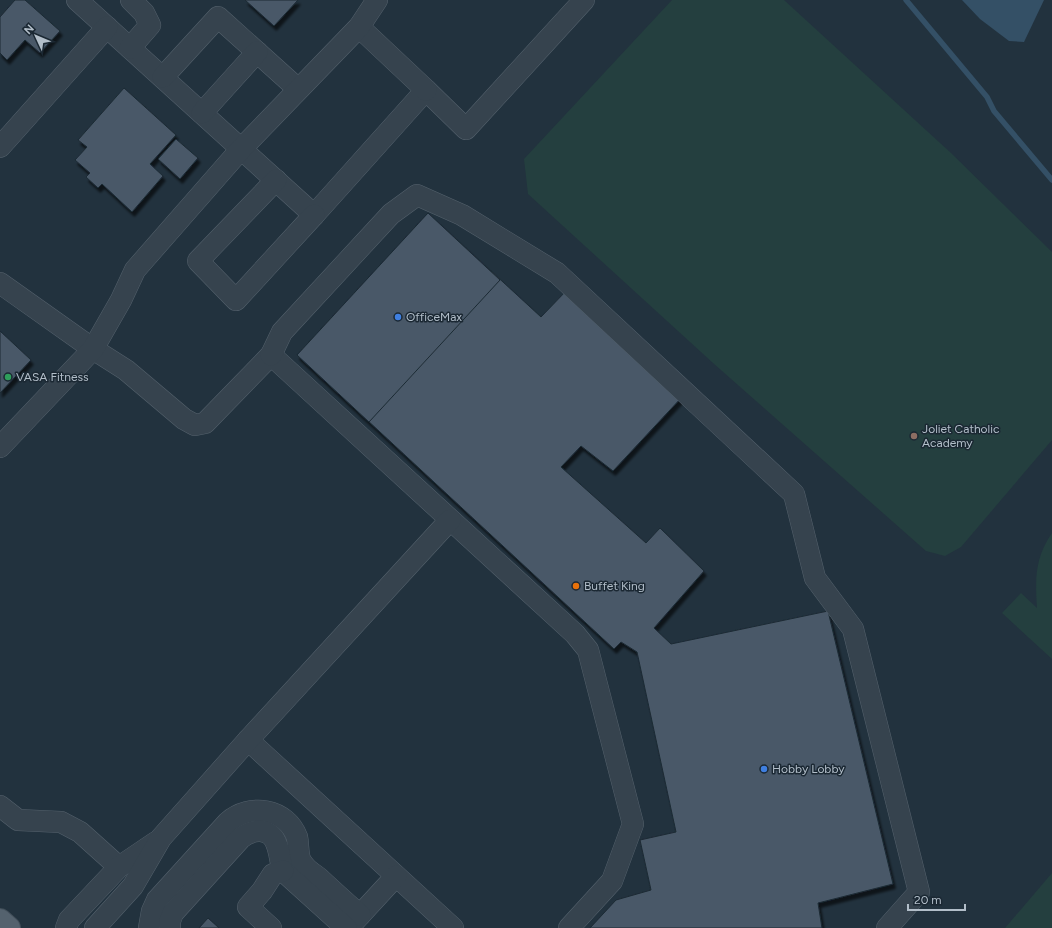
<svg xmlns="http://www.w3.org/2000/svg" width="1052" height="928" viewBox="0 0 1052 928" font-family="Figtree,sans-serif">
  <style>
    .green { fill: #243f3f }
    .water { fill: #345066 }
    .lines { fill: none; stroke-linecap: round; stroke-linejoin: round }
    .stream { stroke: #345066; stroke-width: 5.5 }
    .building { fill: #485967; stroke: #1d2a35; filter: url(#shadow) }
    .minor-casing { stroke: #54616c; stroke-width: 22 }
    .major-casing { stroke: #424f5a; stroke-width: 24 }
    .minor { stroke: #36434e; stroke-width: 21 }
    .major { stroke: #54626e; stroke-width: 22 }
    .shop-dot { fill: #3f7fe0; stroke: #1b2833; stroke-width: 1.5 }
    .leisure-dot { fill: #2e9e5b; stroke: #1b2833; stroke-width: 1.5 }
    .education-dot { fill: #8d6e63; stroke: #1b2833; stroke-width: 1.5 }
    .food-dot { fill: #e8710a; stroke: #1b2833; stroke-width: 1.5 }
    .labels { text-anchor: middle; dominant-baseline: central; stroke-width: 3; stroke-linejoin: round; paint-order: stroke }
    .poi-label { font-size: 12px; fill: #b2bec9; stroke: #1b2833; text-anchor: start }
  </style>
  <defs>
    <filter id="shadow"><feDropShadow dx="2.5" dy="4.5" stdDeviation="1" flood-color="#0009"/></filter>
  </defs>
  <rect width="100%" height="100%" fill="#22323e"/>
  <!-- green -->
  <g class="green">
    <polygon points="672,0 784,0 951,153 1052,252 1052,440 961,547 945,556 926,551 713,363 528,194 524,159"/>
    <path d="M 1052,533 L 1052,659 L 1002,613 L 1021,593 L 1037,608 C 1035,578 1035,558 1052,533 Z"/>
    <polygon points="1052,873 1052,928 1005,928"/>
  </g>
  <!-- water -->
  <polygon class="water" points="962,0 1044,0 1024,42 1009,41 980,19"/>
  <g class="lines">
    <!-- stream -->
    <polyline class="stream" points="906,0 987,97 994,111 1052,180"/>
  </g>
  <!-- building -->
  <g class="building">
    <polygon points="15,0 25,0 60,31 40,53 25,40 7,60 0,53 0,17"/>
    <polygon points="245,0 298,0 274,26"/>
    <polygon points="124,88 176,135 150,164 163,176 132,212 102,184 98,188 86,177 90,173 75,160 87,147 78,140"/>
    <polygon points="176,139 198,158 180,179 158,159"/>
    <polygon points="428,213 541,317 567,290 683,396 613,471 581,446 561,467 646,543 660,528 704,571 654,628 671,644 828,611 893,884 818,903 822,928 590,928 616,900 651,890 640,840 676,832 637,652 621,642 614,649 297,355"/>
    <polygon points="428,213 500,280 369,422 297,355"/>
    <polygon points="0,331 31,360 0,393"/>
    <polygon points="208,918 219,928 199,928"/>
  </g>
  <g class="lines">
    <!-- minor casing -->
    <g class="minor-casing">
      <g id="minor">
        <polyline points="77,0 314,215 426,90 466,129 584,0"/>
        <polyline points="359,27 426,90"/>
        <polyline points="130,48 150,25 144,13 131,0"/>
        <polyline points="163,77 218,17 298,89"/>
        <polyline points="202,113 257,52"/>
        <polyline points="0,147 107,27"/>
        <polyline points="276,180 198,261 236,300 314,215"/>
        <polyline points="0,283 93,349 126,370 184,419 195,425 205,423 271,355 575,634 588,650 633,824 612,881 569,928"/>
        <polyline points="271,355 282,332 391,214 417,195 462,215 557,273 794,494 815,578 853,629 919,892 887,928"/>
        <polyline points="0,447 93,349 121,300 135,270 241,149 359,27 377,0"/>
        <polyline points="248,740 453,928"/>
        <polyline points="0,806 18,820 61,822 80,832 119,867"/>
        <polyline points="350,926 396,876"/>
        <polyline points="66,928 69,920 119,867 156,842"/>
        <polyline points="95,928 133,886 161,838 248,740 450,520"/>
        <path d="M 149,928 L 152,911 L 157,900 L 228,822 C 250,803 286,808 297,837 C 299,845 297,858 303,864 C 307,870 314,874 319,878 C 333,891 346,903 360,915"/>
        <path d="M 170,928 L 170,921 L 173,913 L 241,838 C 252,829 270,827 276,843 C 280,852 280,862 283,871 L 346,928"/>
        <polyline points="271,928 248,907 262,891 273,874 283,871"/>
      </g>
    </g>
    <!-- major casing -->
    <g class="major-casing">
      <polyline id="major" points="0,920 9,928"/>
    </g>
    <!-- minor -->
    <use href="#minor" class="minor"/>
    <!-- major -->
    <use href="#major" class="major"/>
  </g>
  <!-- markers -->
  <g class="shop-dot">
    <circle cx="398" cy="317" r="4"/>
    <circle cx="764" cy="769" r="4"/>
  </g>
  <circle class="leisure-dot" cx="8" cy="377" r="4"/>
  <circle class="education-dot" cx="914" cy="436" r="4"/>
  <circle class="food-dot" cx="576" cy="586" r="4"/>
  <g class="labels">
    <!-- poi labels -->
    <g class="poi-label">
      <text x="406" y="317">OfficeMax</text>
      <text x="16" y="377">VASA Fitness</text>
      <text x="922" y="429">Joliet Catholic<tspan x="922" dy="14">Academy</tspan></text>
      <text x="584" y="586">Buffet King</text>
      <text x="772" y="769">Hobby Lobby</text>
    </g>
  </g>
  <!-- north arrow -->
  <g transform="translate(36 36) rotate(314)" stroke="#1b2833" stroke-width="3" paint-order="stroke">
  <path d="M0-3L7 15L0 10L-7 15Z" fill="#b2bec9"/>
  <text y="-6" font-size="11" font-weight="bold" text-anchor="middle" fill="#b2bec9">N</text>
  </g>
  <!-- scale -->
  <path d="M908 904v6h57v-6" fill="none" stroke="#b2bec9" stroke-width="2"/>
  <text x="914" y="904" font-size="12" fill="#b2bec9" stroke="#1b2833" stroke-width="3" paint-order="stroke">20 m</text>
</svg>
